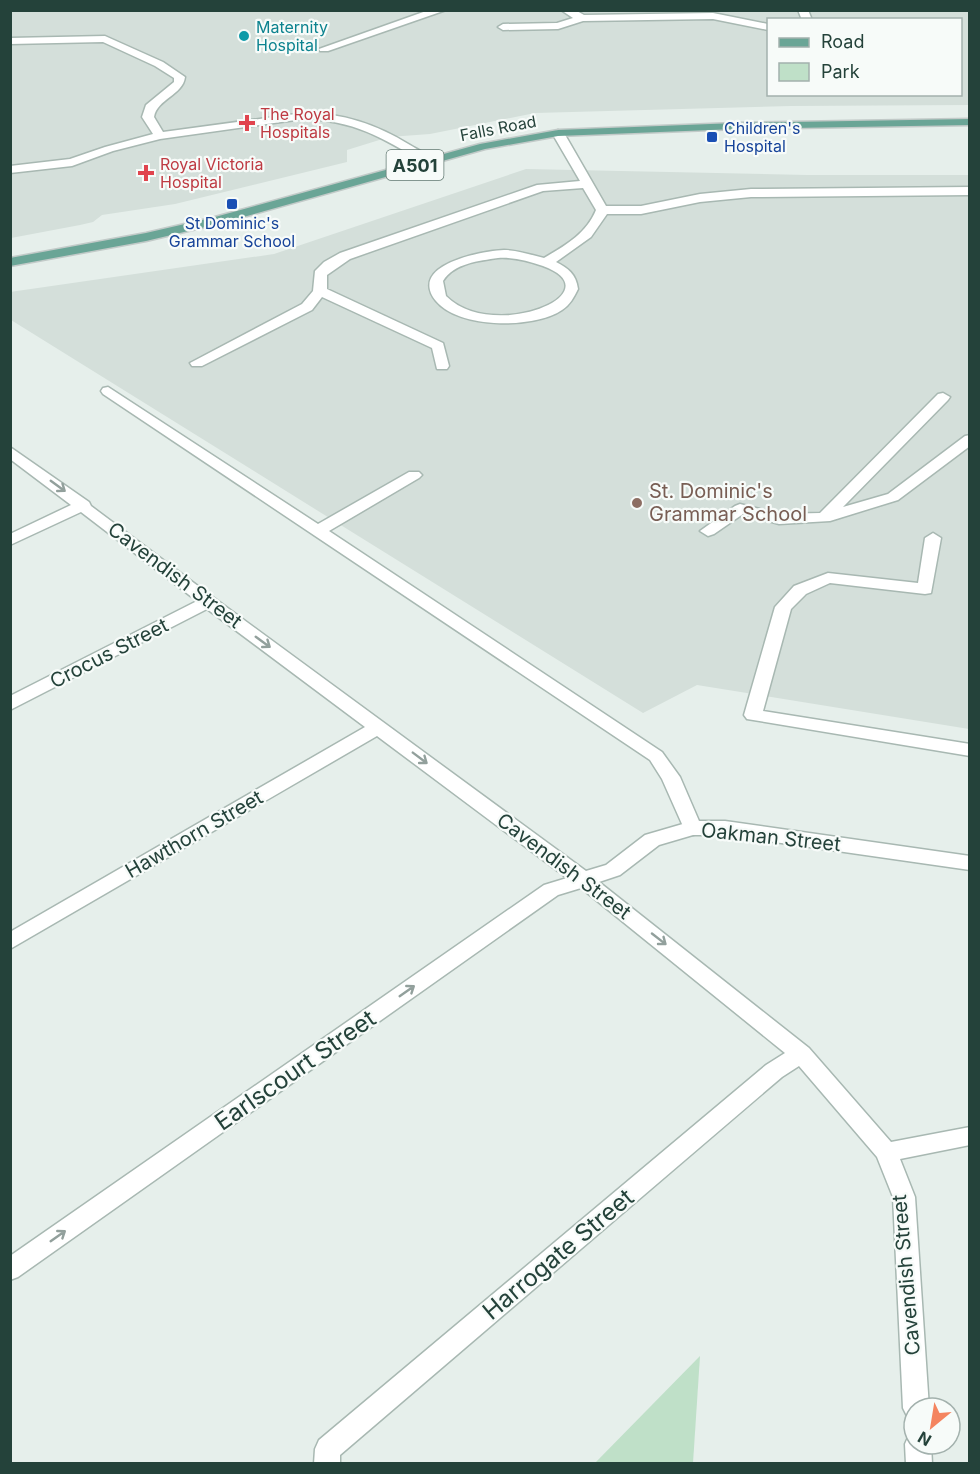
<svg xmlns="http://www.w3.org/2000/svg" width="980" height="1474" viewBox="0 0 980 1474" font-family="Inter,sans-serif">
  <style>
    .built { fill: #d4dfda; fill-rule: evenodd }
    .green { fill: #bfe0c8 }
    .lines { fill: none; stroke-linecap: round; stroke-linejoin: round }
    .lane-casing { stroke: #a8b8b2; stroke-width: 3 }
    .street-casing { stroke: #a8b8b2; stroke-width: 3 }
    .primary-casing { stroke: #c2cac8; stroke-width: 3 }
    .lane { fill: #fff; fill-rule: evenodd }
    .street { fill: #fff; fill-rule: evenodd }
    .primary { fill: #6aa596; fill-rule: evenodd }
    .oneway { stroke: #92a09c }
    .culture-dot { fill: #0f9aa8; stroke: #f7fbf9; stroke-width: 2 }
    .health-dot { fill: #e0444e; stroke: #f7fbf9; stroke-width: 2 }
    .transit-dot { fill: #1a4fb4; stroke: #f7fbf9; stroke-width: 2 }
    .education-dot { fill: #8d6e63; stroke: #f7fbf9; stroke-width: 2 }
    .labels { text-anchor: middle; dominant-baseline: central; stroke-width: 4.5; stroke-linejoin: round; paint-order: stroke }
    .far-culture-label { font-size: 16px; fill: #0d838f; stroke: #f7fbf9; text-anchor: start }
    .far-health-label { font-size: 16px; fill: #be3a42; stroke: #f7fbf9; text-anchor: start }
    .far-street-label { font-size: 16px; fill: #24423a; stroke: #f7fbf9 }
    .far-transit-label { font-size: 16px; fill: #164399; stroke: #f7fbf9; text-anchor: start }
    .shield { fill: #f7fbf9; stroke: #637a73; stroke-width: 1.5 }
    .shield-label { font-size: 18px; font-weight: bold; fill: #24423a }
    .education-label { font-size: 20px; fill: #785e54; stroke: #f7fbf9; text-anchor: start }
    .street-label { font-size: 20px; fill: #24423a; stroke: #f7fbf9 }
    .near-street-label { font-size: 24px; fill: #24423a; stroke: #f7fbf9 }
  </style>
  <rect width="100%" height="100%" fill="#e6efeb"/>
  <!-- built -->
  <g class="built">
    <path d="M 11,11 L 969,11 L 969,105 L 791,106 L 535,113 L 430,134 L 389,137 L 347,150 L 347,162 L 175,204 L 102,215 L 93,222 L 80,225 L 11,238 ZM 768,20 L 960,20 L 960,94 L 768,94 Z"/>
    <polygon points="526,169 807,175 969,175 969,729 697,685 643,713 11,320 10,292 274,254"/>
  </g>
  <!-- green -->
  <polygon class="green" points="700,1356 693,1463 595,1463"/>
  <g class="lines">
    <!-- lane casing -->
    <g class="lane-casing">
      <g id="lane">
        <polygon points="429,10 446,10 328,51 320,51 319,49"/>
        <polygon points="561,10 575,10 584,15 713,13 768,24 768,30 713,19 583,21 558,29 503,30 498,27 503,24 557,23 573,18"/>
        <polygon points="798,10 808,10 812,20 802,20"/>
        <path d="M 105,36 L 163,62 L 185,77 C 183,95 157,99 154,117 L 163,132 L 303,113 C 343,113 376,124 410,145 C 418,150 428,154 434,161 L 428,165 L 424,163 C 382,137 353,120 303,119 L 160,139 L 113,151 L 72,166 L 10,173 L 10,166 L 70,159 L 105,147 L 153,134 L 142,117 L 146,105 L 174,82 L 174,78 L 155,66 L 103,42 L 10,44 L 10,38 Z"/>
        <path d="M 558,130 L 564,133 L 606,206 L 641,206 L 700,194 L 751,189 L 970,187 L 970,195 L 751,197 L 700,202 L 641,214 L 607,214 L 591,237 L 556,262 C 568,268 576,274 578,289 C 574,297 570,305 562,310 C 534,329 459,329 436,301 C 407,265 481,251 504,250 C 517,250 531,255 544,258 C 566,245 586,234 596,210 L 583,188 L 543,191 L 350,259 L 327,275 L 327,289 L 443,343 L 449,366 L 447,369 L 437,369 L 432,348 L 322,297 L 312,310 L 202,366 L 192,366 L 190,363 L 302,304 L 313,291 L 315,271 L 324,262 L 340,253 L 537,185 L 580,181 L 552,133 ZM 498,258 C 513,257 528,261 543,266 C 616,293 493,343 446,296 L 443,281 C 454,263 479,261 498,258 Z"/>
        <polygon points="108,387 318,524 409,472 419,472 422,475 419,478 329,531 662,752 680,777 702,828 700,833 693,835 686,833 662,779 650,760 103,394 101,391 103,388"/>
        <polygon points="943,393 950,397 948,400 843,507 888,494 965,436 970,435 970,446 898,500 830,521 779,524 743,514 714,534 708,536 700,531 735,506 740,504 779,514 820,513 938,394"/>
        <polygon points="933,533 941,538 931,593 925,594 830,583 806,594 791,609 763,711 970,744 970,756 747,719 744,715 775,607 794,586 828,573 918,583 925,538"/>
      </g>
    </g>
    <!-- street casing -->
    <g class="street-casing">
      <g id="street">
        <polygon points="10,447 89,502 91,506 214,598 586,871 606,865 645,835 693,821 725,821 970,856 970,870 725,835 693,835 659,845 620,875 599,882 809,1048 891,1142 970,1127 970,1145 900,1159 915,1197 929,1408 914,1408 914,1419 907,1416 903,1408 893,1197 877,1157 799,1066 782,1077 340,1455 340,1464 314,1464 315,1449 319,1440 766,1065 785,1053 581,888 558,895 18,1277 10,1280 10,1256 544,885 567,878 377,736 10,949 10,932 365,727 207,609 10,710 10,696 197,601 81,512 10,545 10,534 71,505 10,459"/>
        <polygon points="914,1433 914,1444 931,1444 932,1464 906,1464 905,1444 909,1435"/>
      </g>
    </g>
    <!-- primary casing -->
    <g class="primary-casing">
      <polygon id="primary" points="970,119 970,125 736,129 558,136 485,149 222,223 146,241 10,266 10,258 146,233 215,217 480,144 558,130 736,123"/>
    </g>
    <!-- lane -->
    <use href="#lane" class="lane"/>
    <!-- street -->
    <use href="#street" class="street"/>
    <!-- primary -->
    <use href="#primary" class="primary"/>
  </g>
  <!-- one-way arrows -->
  <defs><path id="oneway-shaft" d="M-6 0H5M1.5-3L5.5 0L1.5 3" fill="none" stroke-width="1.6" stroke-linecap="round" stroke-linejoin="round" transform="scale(1.5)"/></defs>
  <g class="oneway">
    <use href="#oneway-shaft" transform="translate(58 486) rotate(36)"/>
    <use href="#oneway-shaft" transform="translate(263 642) rotate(36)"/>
    <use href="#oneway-shaft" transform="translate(420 758) rotate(37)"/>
    <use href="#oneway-shaft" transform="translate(659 939) rotate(38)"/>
    <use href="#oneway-shaft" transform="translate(407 991) rotate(-35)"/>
    <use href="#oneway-shaft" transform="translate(58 1236) rotate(-35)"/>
  </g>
  <!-- markers -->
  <circle class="culture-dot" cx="244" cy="36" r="6"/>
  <g class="health-dot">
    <path d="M244 114h6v6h6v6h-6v6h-6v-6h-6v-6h6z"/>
    <path d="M143 164h6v6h6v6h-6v6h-6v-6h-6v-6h6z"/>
  </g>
  <g class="transit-dot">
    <rect x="706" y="131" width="12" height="12" rx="3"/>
    <rect x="226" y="198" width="12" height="12" rx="3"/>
  </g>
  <circle class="education-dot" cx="637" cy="503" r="6"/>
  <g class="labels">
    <!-- far-culture labels -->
    <g class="far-culture-label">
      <text x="256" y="27">Maternity<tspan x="256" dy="18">Hospital</tspan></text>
    </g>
    <!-- far-health labels -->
    <g class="far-health-label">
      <text x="260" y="114">The Royal<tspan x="260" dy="18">Hospitals</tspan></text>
      <text x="160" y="164">Royal Victoria<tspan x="160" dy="18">Hospital</tspan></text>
    </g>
    <!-- far-street labels -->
    <g class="far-street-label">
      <text transform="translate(498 128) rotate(-11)">Falls Road</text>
    </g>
    <!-- far-transit labels -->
    <g class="far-transit-label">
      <text x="724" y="128">Children's<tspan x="724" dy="18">Hospital</tspan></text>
      <text x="232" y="223" text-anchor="middle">St Dominic's<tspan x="232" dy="18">Grammar School</tspan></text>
    </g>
    <!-- shield labels -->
    <rect class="shield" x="386.5" y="150" width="57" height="30" rx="4.5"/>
    <g class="shield-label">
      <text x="415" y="165">A501</text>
    </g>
    <!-- education labels -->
    <g class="education-label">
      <text x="649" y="491">St. Dominic's<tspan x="649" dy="23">Grammar School</tspan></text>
    </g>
    <!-- street labels -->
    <g class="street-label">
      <text transform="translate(175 575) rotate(37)">Cavendish Street</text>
      <text transform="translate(109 653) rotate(-27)">Crocus Street</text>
      <text transform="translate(194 834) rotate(-30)">Hawthorn Street</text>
      <text transform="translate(771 837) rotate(6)">Oakman Street</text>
      <text transform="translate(564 866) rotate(37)">Cavendish Street</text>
      <text transform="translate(906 1275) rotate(-95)">Cavendish Street</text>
    </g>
    <!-- near-street labels -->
    <g class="near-street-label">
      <text transform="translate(295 1070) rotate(-35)">Earlscourt Street</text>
      <text transform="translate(558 1254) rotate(-40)">Harrogate Street</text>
    </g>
  </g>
  <!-- border -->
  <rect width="980" height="1474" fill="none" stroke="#24423a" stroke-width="24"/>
  <!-- legend -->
  <rect x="767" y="18" width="195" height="78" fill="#f7fbf9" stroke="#a3b1ad" stroke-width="1.5"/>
  <rect x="779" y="38" width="30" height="9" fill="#6aa596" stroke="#a3b1ad" stroke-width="1.5"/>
  <text x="821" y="48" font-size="18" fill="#24423a">Road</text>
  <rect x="779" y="63" width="30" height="18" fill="#bfe0c8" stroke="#a3b1ad" stroke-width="1.5"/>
  <text x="821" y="78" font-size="18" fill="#24423a">Park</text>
  <!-- north arrow -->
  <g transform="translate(932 1426) rotate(210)"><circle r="28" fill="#f7fbf9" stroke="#a3b1ad" stroke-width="1.5"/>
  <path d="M0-4.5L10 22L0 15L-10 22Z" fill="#f4845f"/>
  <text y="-9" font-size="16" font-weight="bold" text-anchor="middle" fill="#24423a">N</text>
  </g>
</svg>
